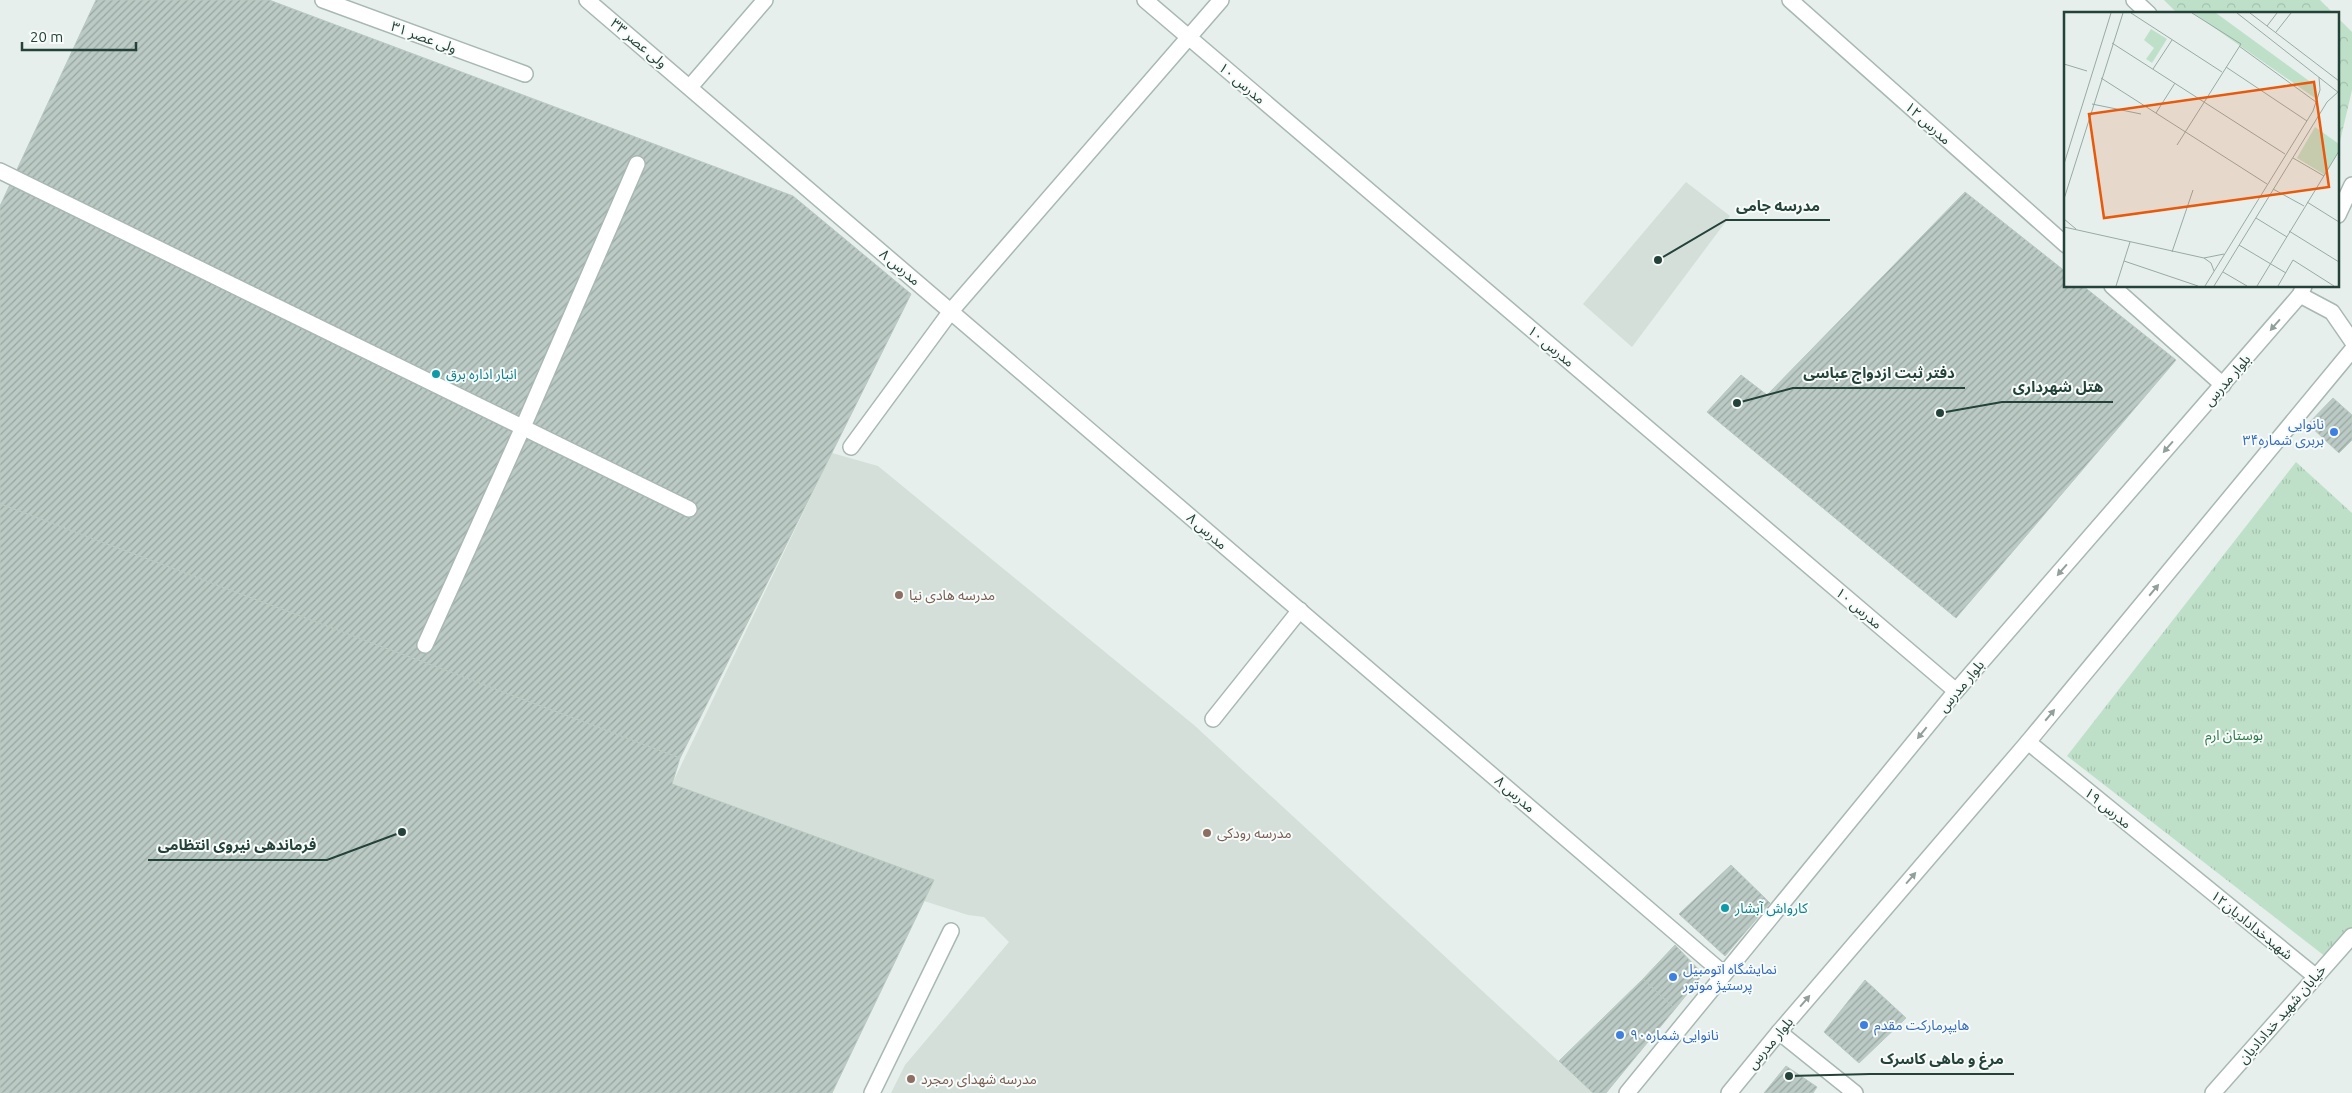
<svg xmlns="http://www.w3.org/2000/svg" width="2352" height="1093" viewBox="0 0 2352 1093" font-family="Ubuntu,'Noto Sans Arabic',sans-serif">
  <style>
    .built { fill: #d4dfda }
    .forest { fill: url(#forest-crowns) }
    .park { fill: url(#park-tufts) }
    .building { fill: url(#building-hatch); stroke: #b8c9c2 }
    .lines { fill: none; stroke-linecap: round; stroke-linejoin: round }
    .minor-casing { stroke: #a8b8b2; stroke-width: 18 }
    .minor { stroke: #fff; stroke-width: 15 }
    .oneway { fill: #92a09c }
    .culture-dot { fill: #0f9aa8; stroke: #f7fbf9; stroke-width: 2 }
    .shop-dot { fill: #3f7fe0; stroke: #f7fbf9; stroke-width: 2 }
    .education-dot { fill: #8d6e63; stroke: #f7fbf9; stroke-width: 2 }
    .labels { text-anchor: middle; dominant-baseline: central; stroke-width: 4; stroke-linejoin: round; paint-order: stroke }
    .street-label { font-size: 14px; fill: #24423a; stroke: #f7fbf9 }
    .culture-label { font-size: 14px; fill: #0d838f; stroke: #f7fbf9; text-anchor: start }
    .shop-label { font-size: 14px; fill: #366cbe; stroke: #f7fbf9; text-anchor: start }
    .education-label { font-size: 14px; fill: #785e54; stroke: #f7fbf9; text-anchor: start }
    .park-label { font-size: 14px; fill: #2d7a4b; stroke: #f7fbf9 }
    .inset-road { fill: none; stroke: #98aaa4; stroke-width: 1 }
    .view { fill: #e8590c; fill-opacity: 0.15; stroke: #e8590c; stroke-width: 2.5 }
    .inset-edge { fill: none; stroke: #24423a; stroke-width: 2.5 }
    .leader { fill: none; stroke: #24423a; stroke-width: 2 }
    .callout-dot { fill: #24423a; stroke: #f7fbf9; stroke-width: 2 }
    .callout-label { font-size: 15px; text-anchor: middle; font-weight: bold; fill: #24423a; stroke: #f7fbf9; stroke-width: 4; stroke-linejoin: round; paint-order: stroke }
  </style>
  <defs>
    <pattern id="forest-crowns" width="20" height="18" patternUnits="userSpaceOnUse" patternTransform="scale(1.25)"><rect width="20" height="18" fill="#bfe0c8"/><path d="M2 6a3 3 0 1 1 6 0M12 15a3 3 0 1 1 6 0" fill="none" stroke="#a4c1ad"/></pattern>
    <pattern id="park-tufts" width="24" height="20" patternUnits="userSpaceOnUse" patternTransform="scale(1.25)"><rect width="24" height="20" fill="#bfe0c8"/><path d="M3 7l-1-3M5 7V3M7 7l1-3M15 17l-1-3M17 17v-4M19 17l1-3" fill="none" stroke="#a4c1ad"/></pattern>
    <pattern id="building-hatch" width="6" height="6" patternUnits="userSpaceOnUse" patternTransform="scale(1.25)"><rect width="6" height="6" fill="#bbcac4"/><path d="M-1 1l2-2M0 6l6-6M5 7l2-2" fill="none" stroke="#98a6a0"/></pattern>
  </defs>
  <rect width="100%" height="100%" fill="#e6efeb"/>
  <!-- built -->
  <g class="built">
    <polygon points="1686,182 1730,216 1632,347 1583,304"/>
    <polygon points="832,453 878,466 1194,725 1593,1093 891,1093 905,1065 1009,942 984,917 968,915 924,901 934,880 672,784"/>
  </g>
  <!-- forest -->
  <g class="forest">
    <polygon points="2164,0 2320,0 2334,14 2178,14"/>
    <polygon points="2338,18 2352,32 2352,90 2338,150"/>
  </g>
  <!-- park -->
  <polygon class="park" points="2296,462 2352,513 2352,943 2335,964 2067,756"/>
  <!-- building -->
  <g class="building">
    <polygon points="96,0 269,0 793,196 911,294 680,758 0,504 0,206"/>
    <polygon points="1965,192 2066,272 2066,286 2083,286 2176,360 1956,618 1731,432"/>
    <polygon points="1741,375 1767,395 1731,432 1707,412"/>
    <polygon points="2333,398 2352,415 2352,440 2339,453 2308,424"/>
    <polygon points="0,504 680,758 672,784 934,880 832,1093 0,1093"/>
    <polygon points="1731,865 1770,903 1725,956 1679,914"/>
    <polygon points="1675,945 1703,974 1675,1009 1643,979"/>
    <polygon points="1643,979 1675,1009 1606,1093 1593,1093 1559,1061"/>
    <polygon points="1865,980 1906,1018 1859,1063 1824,1032"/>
    <polygon points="1786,1066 1817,1087 1813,1093 1764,1093"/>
  </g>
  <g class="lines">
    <!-- minor casing -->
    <g class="minor-casing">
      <g id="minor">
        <polyline points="323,0 525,74"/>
        <polyline points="587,0 1724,974"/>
        <polyline points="1145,0 1956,691"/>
        <polyline points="1790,0 2066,245"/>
        <polyline points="2134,0 2149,14"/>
        <polyline points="690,87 765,0"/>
        <polyline points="0,171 689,509"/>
        <polyline points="2338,215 2352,185"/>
        <polyline points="2112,286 2223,385"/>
        <polyline points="2300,295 2332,312 2352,341"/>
        <polyline points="851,447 951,311 1221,0"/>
        <polyline points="425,645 523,427 637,164"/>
        <polyline points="1213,719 1300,610"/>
        <polyline points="2028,742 2315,976"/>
        <polyline points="1779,1032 1855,1093"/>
        <polyline points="872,1093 951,931"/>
        <polyline points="1627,1093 1956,691 2300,295 2304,286"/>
        <polyline points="1729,1093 1779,1032 2028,742 2352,350"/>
        <polyline points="2213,1093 2352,936"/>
      </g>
    </g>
    <!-- minor -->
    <use href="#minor" class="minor"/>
  </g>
  <!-- one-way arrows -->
  <defs><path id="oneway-solid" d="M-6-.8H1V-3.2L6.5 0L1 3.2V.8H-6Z" transform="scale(1.25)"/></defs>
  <g class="oneway">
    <use href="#oneway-solid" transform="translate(2275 325) rotate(131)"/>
    <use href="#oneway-solid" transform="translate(2168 447) rotate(131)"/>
    <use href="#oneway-solid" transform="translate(2062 570) rotate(131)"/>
    <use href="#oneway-solid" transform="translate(2154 590) rotate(-50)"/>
    <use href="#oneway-solid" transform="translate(2050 715) rotate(-50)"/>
    <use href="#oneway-solid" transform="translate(1922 733) rotate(129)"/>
    <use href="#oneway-solid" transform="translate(1911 878) rotate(-49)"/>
    <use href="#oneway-solid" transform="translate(1805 1001) rotate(-49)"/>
  </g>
  <!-- markers -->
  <g class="culture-dot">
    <circle cx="436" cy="374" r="5"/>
    <circle cx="1725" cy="908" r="5"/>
  </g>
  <g class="shop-dot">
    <circle cx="2334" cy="432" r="5"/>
    <circle cx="1673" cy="977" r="5"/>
    <circle cx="1864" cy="1025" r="5"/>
    <circle cx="1620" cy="1035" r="5"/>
  </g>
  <g class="education-dot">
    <circle cx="899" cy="595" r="5"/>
    <circle cx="1207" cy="833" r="5"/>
    <circle cx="911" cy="1079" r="5"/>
  </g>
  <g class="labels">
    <!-- street labels -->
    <g class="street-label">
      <text transform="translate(424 37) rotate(20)">ولی عصر ۳۱</text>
      <text transform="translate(639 43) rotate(40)">ولی عصر ۳۳</text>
      <text transform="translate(1242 83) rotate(40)">مدرس ۱۰</text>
      <text transform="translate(1928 123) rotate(42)">مدرس ۱۲</text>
      <text transform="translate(900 267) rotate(40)">مدرس ۸</text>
      <text transform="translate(1551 346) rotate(40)">مدرس ۱۰</text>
      <text transform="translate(2227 380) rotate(-49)">بلوار مدرس</text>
      <text transform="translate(1207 531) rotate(41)">مدرس ۸</text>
      <text transform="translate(1859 608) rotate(40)">مدرس ۱۰</text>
      <text transform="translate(1961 686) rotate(-50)">بلوار مدرس</text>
      <text transform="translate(1515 794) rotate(41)">مدرس ۸</text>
      <text transform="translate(2108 808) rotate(39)">مدرس ۱۹</text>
      <text transform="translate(2252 925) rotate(39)">شهیدخدادادیان۱۲</text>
      <text transform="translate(2282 1014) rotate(-49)">خیابان شهید خدادادیان</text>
      <text transform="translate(1770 1043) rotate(-50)">بلوار مدرس</text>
    </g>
    <!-- culture labels -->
    <g class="culture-label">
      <text x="446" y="374">انبار اداره برق</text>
      <text x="1735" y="908">کارواش آبشار</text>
    </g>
    <!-- shop labels -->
    <g class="shop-label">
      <text x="2324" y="424" text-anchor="end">نانوایی<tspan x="2324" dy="16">بربری شماره۳۴</tspan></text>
      <text x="1683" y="969">نمایشگاه اتومبیل<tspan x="1683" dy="16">پرستیژ موتور</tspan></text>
      <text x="1874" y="1025">هایپرمارکت مقدم</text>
      <text x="1630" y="1035">نانوایی شماره۹۰</text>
    </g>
    <!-- education labels -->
    <g class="education-label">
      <text x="909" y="595">مدرسه هادی نیا</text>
      <text x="1217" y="833">مدرسه رودکی</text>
      <text x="921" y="1079">مدرسه شهدای رمجرد</text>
    </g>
    <!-- park labels -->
    <g class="park-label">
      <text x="2234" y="735">بوستان ارم</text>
    </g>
  </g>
  <!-- overview -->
  <g transform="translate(2064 12)">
    <rect width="275" height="275" fill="#e6efeb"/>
    <path d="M 129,1 L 152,1 L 252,74 L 251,86 ZM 87,17 L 103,27 L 88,51 L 82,47 L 90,36 L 80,28 Z" fill="#bfe0c8"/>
    <path d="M 251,115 L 275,132 L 275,139 L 261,163 L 233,146 Z" fill="#bfe0c8"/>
    <path class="inset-road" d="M 67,1 L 158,60M 173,1 L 275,81M 186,1 L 275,69M 203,14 L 213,1M 212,20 L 227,1M 48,31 L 221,142M 175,34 L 252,90M 0,52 L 23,59M 162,55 L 243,109M 89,57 L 108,28M 37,66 L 203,172M 28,92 L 77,102M 92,101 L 111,71M 113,133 L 177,32 L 128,1M 229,146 L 260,164M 0,152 L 47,1M 209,177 L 240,194M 0,187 L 59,1M 243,190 L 275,210M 192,206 L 223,225M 0,207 L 12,217M 0,215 L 140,246M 225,219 L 275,250M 175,233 L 222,261M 108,240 L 129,178M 60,249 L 134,274M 150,259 L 147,251 L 140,246 L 160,242M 159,260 L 183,274M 52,274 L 66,230M 141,274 L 249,99 L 256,78 L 255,65M 150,274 L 263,90 L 274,80M 193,274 L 275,139M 214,274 L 229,248 L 270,274"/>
    <path class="view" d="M 250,70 L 265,175 L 40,206 L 25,102 Z"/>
    <rect width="275" height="275" class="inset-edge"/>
  </g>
  <!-- callouts -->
  <path class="leader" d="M1658 260L1726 220H1830M1737 403L1793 388H1965M1940 413L2002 402H2113M402 832L327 860H148M1789 1076L1870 1074H2014"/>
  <g class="callout-dot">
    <circle cx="1658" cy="260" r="5"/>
    <circle cx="1737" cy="403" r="5"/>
    <circle cx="1940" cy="413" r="5"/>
    <circle cx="402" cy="832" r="5"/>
    <circle cx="1789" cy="1076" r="5"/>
  </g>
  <g class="callout-label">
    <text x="1778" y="211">مدرسه جامی</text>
    <text x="1879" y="378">دفتر ثبت ازدواج عباسی</text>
    <text x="2058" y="392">هتل شهرداری</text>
    <text x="237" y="850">فرماندهی نیروی انتظامی</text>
    <text x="1942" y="1064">مرغ و ماهی کاسرک</text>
  </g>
  <!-- scale -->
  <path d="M22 42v8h114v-8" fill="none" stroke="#24423a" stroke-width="2.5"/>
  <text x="30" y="42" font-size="15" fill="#24423a" stroke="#f7fbf9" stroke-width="4" paint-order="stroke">20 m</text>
</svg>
